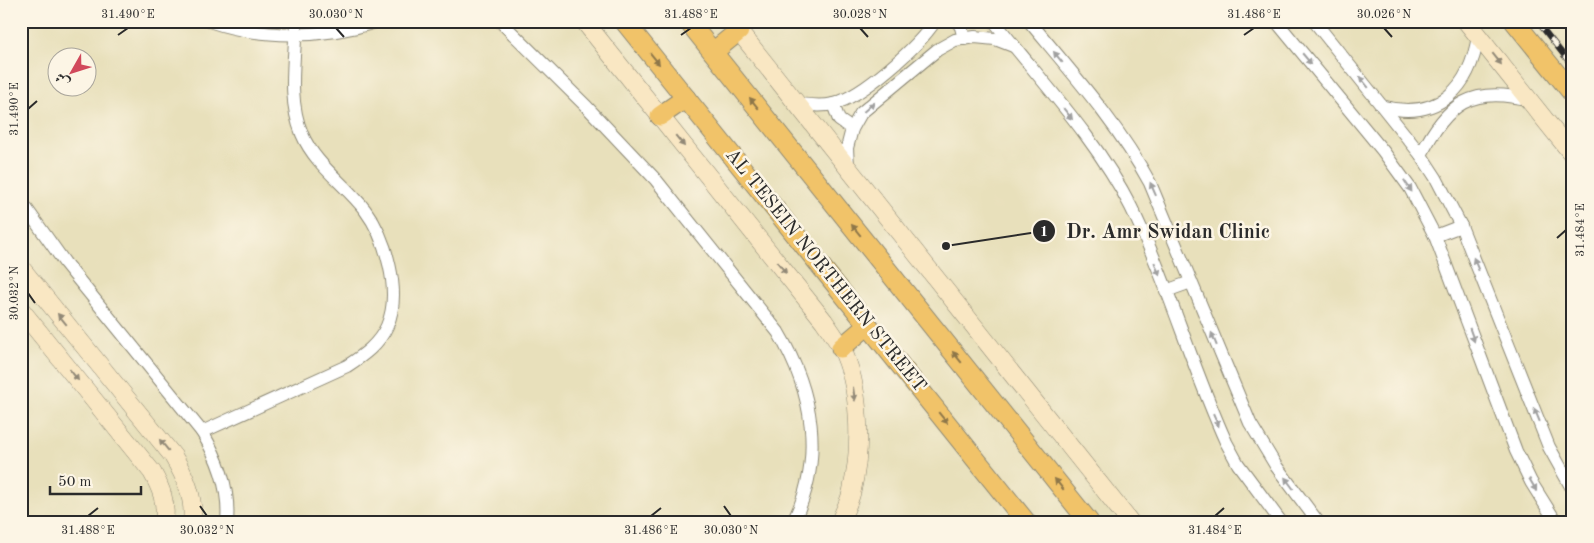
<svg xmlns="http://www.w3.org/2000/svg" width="1594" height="543" viewBox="0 0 1594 543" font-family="'Old Standard TT',Amiri,serif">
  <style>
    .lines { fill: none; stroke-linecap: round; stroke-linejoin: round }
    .street-casing { stroke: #8a8673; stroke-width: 14 }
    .secondary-casing { stroke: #8a8673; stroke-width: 19 }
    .primary-casing { stroke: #8a8673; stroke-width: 21 }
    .street { stroke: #fff; stroke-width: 12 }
    .secondary { stroke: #f9e7c3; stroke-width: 18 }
    .primary { stroke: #f1c369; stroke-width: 19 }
    .rail-casing { stroke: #2b2b2b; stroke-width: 5.5 }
    .rail { stroke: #fcf5e5; stroke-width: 4; stroke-dasharray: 11; stroke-linecap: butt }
    .oneway { fill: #a0a0a0 }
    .oneway2 { fill: #8e774a }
    .oneway3 { fill: #928977 }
    .ticks { fill: none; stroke: #2b2b2b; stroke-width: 2 }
    .labels { text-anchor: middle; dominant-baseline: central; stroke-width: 5; stroke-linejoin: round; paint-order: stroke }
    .street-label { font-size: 19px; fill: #2b2b2b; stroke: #fcf5e5 }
    .leader { fill: none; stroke: #2b2b2b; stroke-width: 2 }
    .callout-dot { fill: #2b2b2b; stroke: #fcf5e5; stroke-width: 2 }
    .mark-label { font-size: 15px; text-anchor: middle; font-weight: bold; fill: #fff }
    .callout-label { font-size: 20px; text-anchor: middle; font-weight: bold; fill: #2b2b2b; stroke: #fcf5e5; stroke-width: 5; stroke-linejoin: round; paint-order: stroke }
    .neatline { fill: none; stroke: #2b2b2b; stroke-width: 2 }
    .ticks-label { font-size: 12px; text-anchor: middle; fill: #2b2b2b }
  </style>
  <rect width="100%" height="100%" fill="#fcf5e5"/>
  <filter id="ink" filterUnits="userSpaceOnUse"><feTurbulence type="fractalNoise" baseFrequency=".02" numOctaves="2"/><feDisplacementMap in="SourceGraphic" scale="10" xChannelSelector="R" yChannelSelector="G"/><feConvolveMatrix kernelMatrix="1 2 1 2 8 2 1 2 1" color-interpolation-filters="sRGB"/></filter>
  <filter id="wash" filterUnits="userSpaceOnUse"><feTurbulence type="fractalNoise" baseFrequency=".0096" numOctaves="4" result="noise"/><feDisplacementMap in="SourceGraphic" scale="20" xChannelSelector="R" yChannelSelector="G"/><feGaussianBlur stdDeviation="1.12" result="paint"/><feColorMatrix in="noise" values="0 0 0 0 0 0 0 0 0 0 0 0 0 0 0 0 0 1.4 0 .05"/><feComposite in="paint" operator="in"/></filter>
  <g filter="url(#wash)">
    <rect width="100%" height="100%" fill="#e8e0bb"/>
  </g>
  <g filter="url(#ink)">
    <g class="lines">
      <!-- street casing -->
      <g class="street-casing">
        <g id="street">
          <path d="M 209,21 C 264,40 324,38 379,21"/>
          <path d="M 500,21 L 587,107 L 656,180 L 778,332 C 813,391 825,458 793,522"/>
          <polyline points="957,21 961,27 964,39"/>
          <path d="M 994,21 C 1041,81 1096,138 1131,207 C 1168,282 1191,365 1226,442 L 1238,464 L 1281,522"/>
          <path d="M 1029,21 C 1072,73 1118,124 1150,183 L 1250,423 L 1276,466 L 1318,522"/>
          <polyline points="1276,21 1383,151 1410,188 1435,236 1516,451 1531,482 1556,522"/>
          <polyline points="1314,21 1421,155 1436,178 1461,226 1549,447 1573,490"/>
          <path d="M 798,104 C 810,105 821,107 833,104 C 863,96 918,47 935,21"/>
          <polyline points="833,104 839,120 852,129"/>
          <path d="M 1384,107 C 1439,120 1470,88 1478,36"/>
          <path d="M 1421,155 C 1446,104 1472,85 1529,100"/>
          <polyline points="848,166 847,148 852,129 861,113 937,50 955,40 975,37 995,39 1013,46"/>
          <path d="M 21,201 L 65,263 L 202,432 C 219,460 230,489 227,522"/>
          <polyline points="1435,236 1461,226"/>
          <polyline points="1166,291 1191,282"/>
          <path d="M 202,432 L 347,366 C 364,355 379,344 387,326 C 402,292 386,238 365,210 C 345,184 315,165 302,134 C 287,98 295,59 296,21"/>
        </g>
      </g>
      <!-- secondary casing -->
      <g class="secondary-casing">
        <g id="secondary">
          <path d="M 584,21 L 824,321 C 830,330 836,338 841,347 C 861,387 862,447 852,490 C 850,501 844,511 840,522"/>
          <polyline points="731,21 1130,522"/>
          <polyline points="1466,21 1573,155"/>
          <path d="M 21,268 L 173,456 C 185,476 195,498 192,522"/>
          <path d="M 21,310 L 152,472 C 161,488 167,503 164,522"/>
        </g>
      </g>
      <!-- primary casing -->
      <g class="primary-casing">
        <g id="primary">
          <polyline points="624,21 1026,522"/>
          <polyline points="688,21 1089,522"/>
          <polyline points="1514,21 1573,94"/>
          <polyline points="713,52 739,31"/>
          <polyline points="660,116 686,98"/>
          <polyline points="841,348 868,325"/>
        </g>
      </g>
      <!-- street -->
      <use href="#street" class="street"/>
      <!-- secondary -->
      <use href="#secondary" class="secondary"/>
      <!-- primary -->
      <use href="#primary" class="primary"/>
      <!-- rail casing -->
      <g class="rail-casing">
        <g id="rail">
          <polyline points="1537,21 1573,67"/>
          <polyline points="1561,21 1573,36"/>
        </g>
      </g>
      <!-- rail -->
      <use href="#rail" class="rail"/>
    </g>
    <!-- one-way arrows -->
    <defs><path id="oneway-solid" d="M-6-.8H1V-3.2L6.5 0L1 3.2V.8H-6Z" transform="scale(1.25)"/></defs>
    <g class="oneway">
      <use href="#oneway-solid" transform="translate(1058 57) rotate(-129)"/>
      <use href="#oneway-solid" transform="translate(1307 59) rotate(50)"/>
      <use href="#oneway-solid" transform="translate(1364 82) rotate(-129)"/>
      <use href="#oneway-solid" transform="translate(869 107) rotate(-41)"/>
      <use href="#oneway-solid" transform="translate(1068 114) rotate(51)"/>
      <use href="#oneway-solid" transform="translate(1408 186) rotate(57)"/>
      <use href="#oneway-solid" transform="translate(1153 189) rotate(-114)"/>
      <use href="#oneway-solid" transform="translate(1476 264) rotate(-112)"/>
      <use href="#oneway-solid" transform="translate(1157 269) rotate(69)"/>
      <use href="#oneway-solid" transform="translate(1472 335) rotate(70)"/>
      <use href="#oneway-solid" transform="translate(1214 339) rotate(-112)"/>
      <use href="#oneway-solid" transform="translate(1537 415) rotate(-112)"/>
      <use href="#oneway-solid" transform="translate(1216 420) rotate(67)"/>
      <use href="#oneway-solid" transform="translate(1289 483) rotate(-127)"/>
      <use href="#oneway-solid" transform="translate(1533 485) rotate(60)"/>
    </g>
    <g class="oneway2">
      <use href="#oneway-solid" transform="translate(655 59) rotate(51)"/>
      <use href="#oneway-solid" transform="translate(754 103) rotate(-129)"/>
      <use href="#oneway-solid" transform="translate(856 230) rotate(-129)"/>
      <use href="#oneway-solid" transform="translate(957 357) rotate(-129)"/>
      <use href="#oneway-solid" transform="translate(943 418) rotate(51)"/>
      <use href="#oneway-solid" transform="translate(1059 484) rotate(-129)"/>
    </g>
    <g class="oneway3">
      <use href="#oneway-solid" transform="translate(1497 59) rotate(52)"/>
      <use href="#oneway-solid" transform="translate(680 141) rotate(51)"/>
      <use href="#oneway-solid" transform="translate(782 268) rotate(51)"/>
      <use href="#oneway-solid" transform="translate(62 319) rotate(-129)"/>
      <use href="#oneway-solid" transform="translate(74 375) rotate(51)"/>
      <use href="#oneway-solid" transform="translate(854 394) rotate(82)"/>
      <use href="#oneway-solid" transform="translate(164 445) rotate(-129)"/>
    </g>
  </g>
  <!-- ticks -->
  <path class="ticks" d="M 336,28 L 344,37M 860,28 L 868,37M 1384,28 L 1392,37M 118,35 L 128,28M 681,35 L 691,28M 1244,35 L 1254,28M 28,109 L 37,101M 1557,238 L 1566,230M 28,293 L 35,303M 200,506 L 207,516M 724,506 L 731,516M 88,516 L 98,508M 651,516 L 661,508M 1215,516 L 1224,508"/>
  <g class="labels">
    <!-- street labels -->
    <g class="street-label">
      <text transform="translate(825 271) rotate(51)">AL TESEIN NORTHERN STREET</text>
    </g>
  </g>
  <!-- callouts -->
  <path class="leader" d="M946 246L1044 231"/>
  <g class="callout-dot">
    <circle cx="946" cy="246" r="5"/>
    <circle cx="1044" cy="231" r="12"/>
  </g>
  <g class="mark-label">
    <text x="1044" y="236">1</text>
  </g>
  <g class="callout-label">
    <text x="1168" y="238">Dr. Amr Swidan Clinic</text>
  </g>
  <!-- margin -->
  <rect width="1594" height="543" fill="none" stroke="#fcf5e5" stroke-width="55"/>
  <!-- north arrow -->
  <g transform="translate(72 72) rotate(231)"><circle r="24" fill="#fcf5e5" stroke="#a8a49b"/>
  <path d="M0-4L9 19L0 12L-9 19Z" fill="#d1495b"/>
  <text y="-8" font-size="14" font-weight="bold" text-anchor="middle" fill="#2b2b2b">ش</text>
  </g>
  <!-- scale -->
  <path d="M50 486v8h91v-8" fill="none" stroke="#2b2b2b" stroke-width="2.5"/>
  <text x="58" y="486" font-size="15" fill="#2b2b2b" stroke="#fcf5e5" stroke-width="4" paint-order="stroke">50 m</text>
  <rect x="28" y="28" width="1538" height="488" class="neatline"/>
  <g class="ticks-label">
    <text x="128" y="18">31.490°E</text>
    <text x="336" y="18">30.030°N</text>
    <text x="691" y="18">31.488°E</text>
    <text x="860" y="18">30.028°N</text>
    <text x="1254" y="18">31.486°E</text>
    <text x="1384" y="18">30.026°N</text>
    <text transform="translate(14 109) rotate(-90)" y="4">31.490°E</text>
    <text transform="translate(1580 230) rotate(-90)" y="4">31.484°E</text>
    <text transform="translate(14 293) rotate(-90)" y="4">30.032°N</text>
    <text x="88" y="534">31.488°E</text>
    <text x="207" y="534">30.032°N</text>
    <text x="651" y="534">31.486°E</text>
    <text x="731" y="534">30.030°N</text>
    <text x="1215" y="534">31.484°E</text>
  </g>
</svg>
